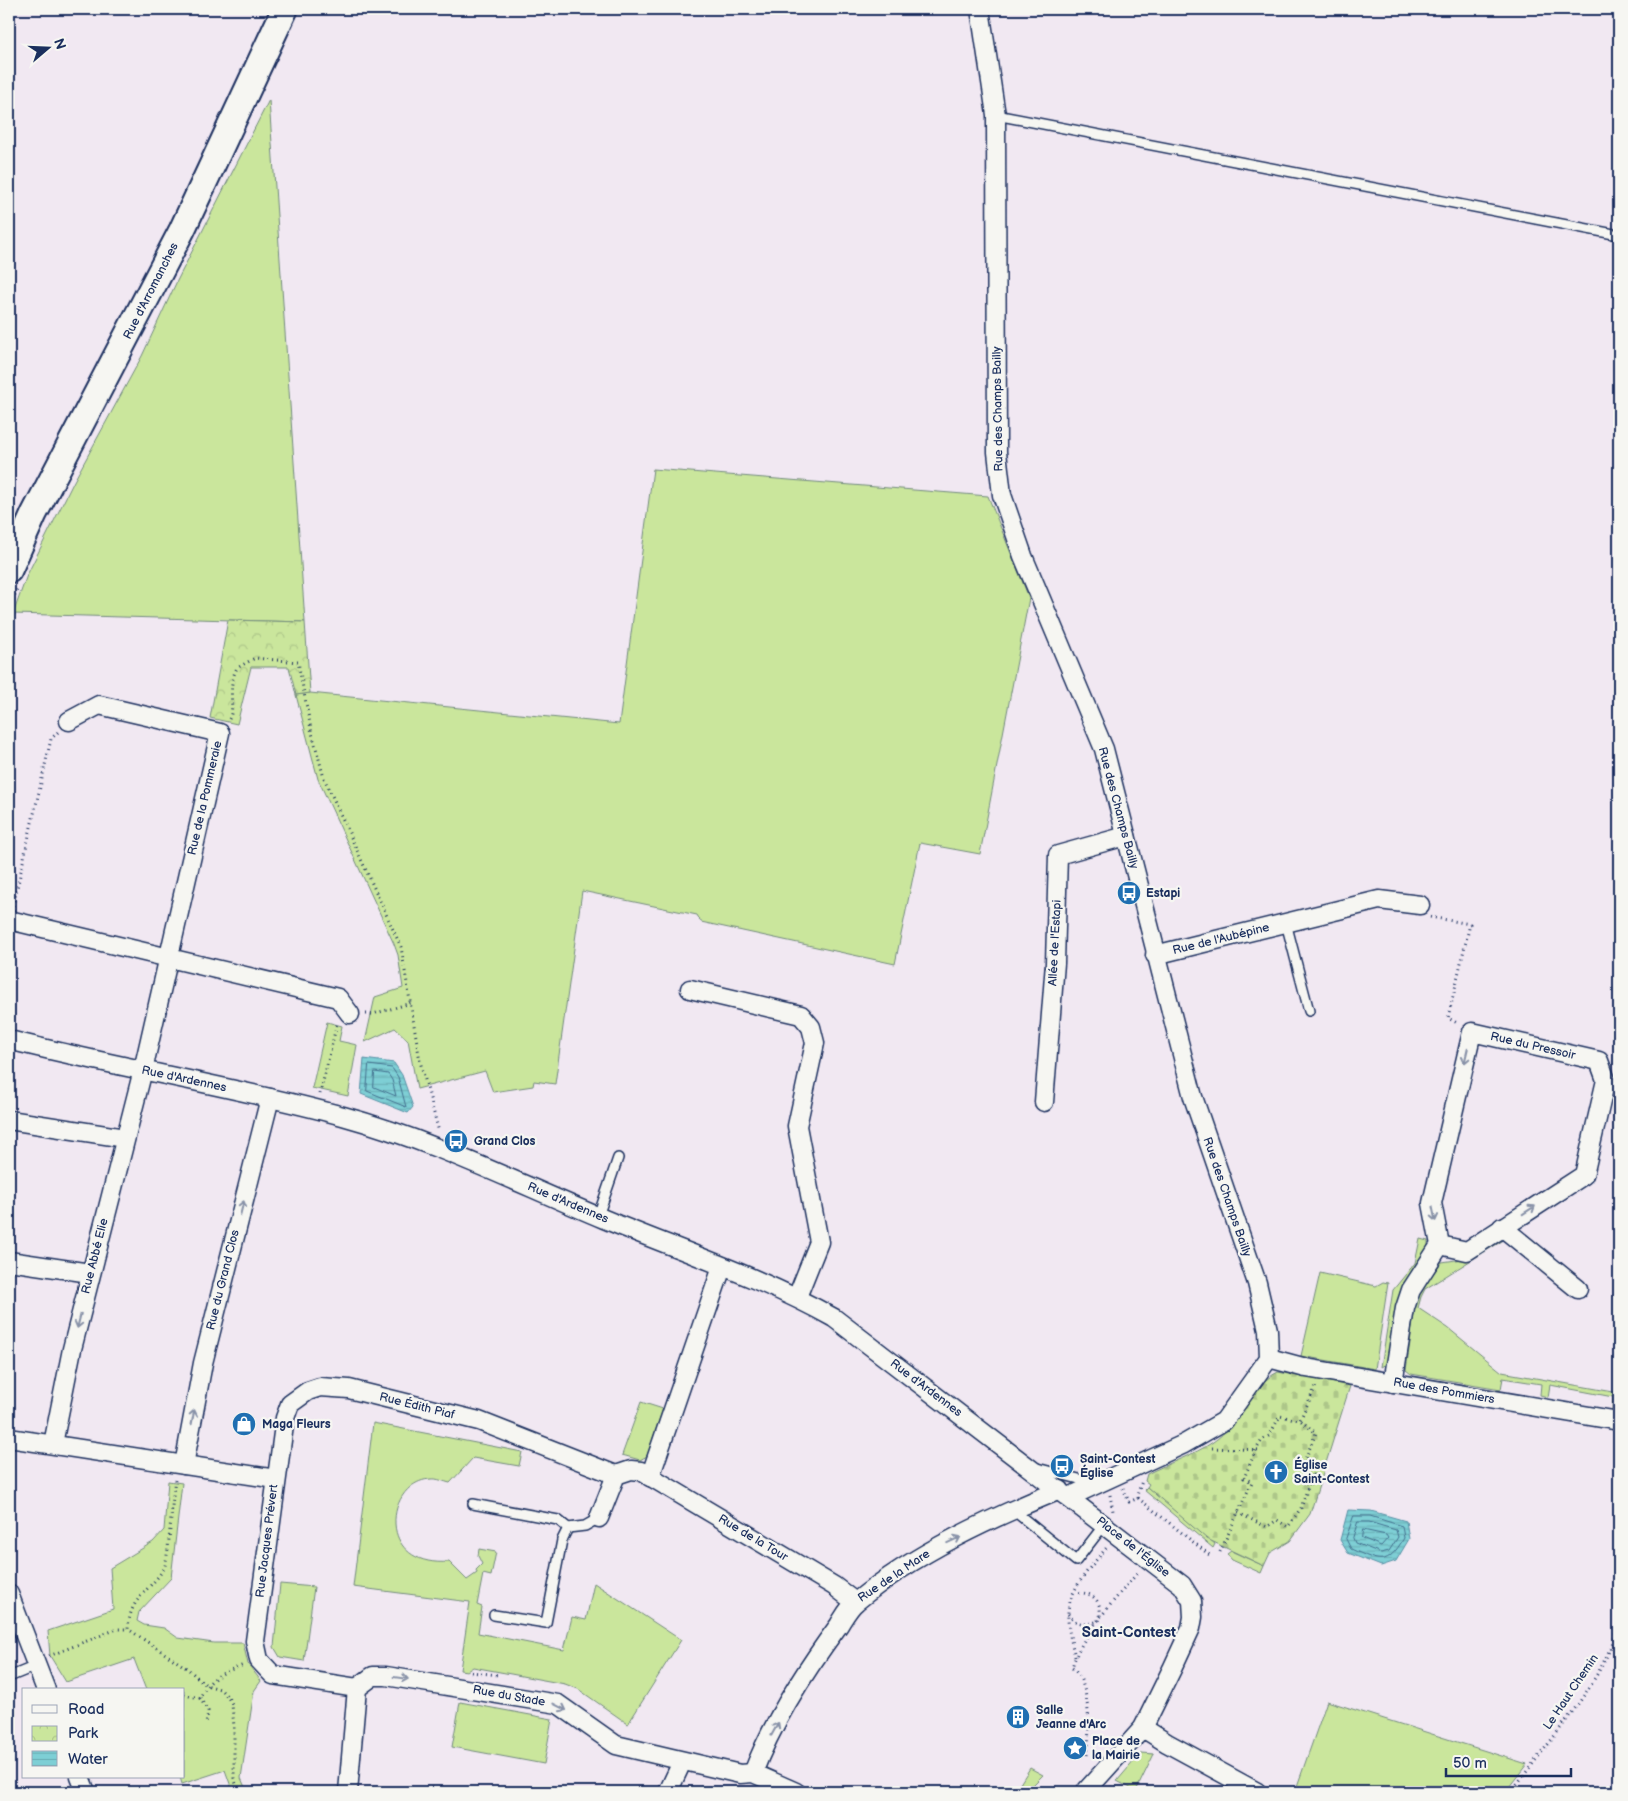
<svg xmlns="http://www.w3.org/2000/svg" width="1628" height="1801" viewBox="0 0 1628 1801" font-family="'Balsamiq Sans',sans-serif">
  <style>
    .green { fill: #cae69c; stroke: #728a7d }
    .cemetery { fill: url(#cemetery-stones); stroke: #728a7d }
    .park { fill: url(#park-crowns); stroke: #728a7d }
    .water { fill: url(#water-rules); stroke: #568fa5 }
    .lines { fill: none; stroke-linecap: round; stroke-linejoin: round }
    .shore { stroke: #436f8e; stroke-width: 1 }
    .lane-casing { stroke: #1b2f5e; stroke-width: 12 }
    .street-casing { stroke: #1b2f5e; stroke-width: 21 }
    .secondary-casing { stroke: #1b2f5e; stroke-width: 29 }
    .path { stroke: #1b2f5e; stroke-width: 3; stroke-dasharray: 1 4; stroke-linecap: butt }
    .lane { stroke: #f6f6f2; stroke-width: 9 }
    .street { stroke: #f6f6f2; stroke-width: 18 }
    .secondary { stroke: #f6f6f2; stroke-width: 25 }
    .oneway { stroke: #8892a8 }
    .labels { text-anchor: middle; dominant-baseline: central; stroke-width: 4.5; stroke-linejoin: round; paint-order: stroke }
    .street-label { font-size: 12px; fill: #1b2f5e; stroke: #f6f6f2 }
    .poi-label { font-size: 12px; font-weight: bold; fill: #1b2f5e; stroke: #f6f6f2; text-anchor: start }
    .quarter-label { font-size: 15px; font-weight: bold; fill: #1b2f5e; stroke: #f6f6f2 }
  </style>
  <defs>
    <pattern id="cemetery-stones" width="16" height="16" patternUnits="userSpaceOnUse" patternTransform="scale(1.25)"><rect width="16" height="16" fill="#cae69c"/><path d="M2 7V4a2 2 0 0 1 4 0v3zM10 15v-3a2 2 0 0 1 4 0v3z" fill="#adc689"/></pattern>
    <pattern id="park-crowns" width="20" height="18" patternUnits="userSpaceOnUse" patternTransform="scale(1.25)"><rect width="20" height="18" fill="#cae69c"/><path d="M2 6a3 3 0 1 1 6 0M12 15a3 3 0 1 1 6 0" fill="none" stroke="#adc689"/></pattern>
    <pattern id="water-rules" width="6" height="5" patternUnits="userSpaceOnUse" patternTransform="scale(1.25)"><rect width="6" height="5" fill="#7ecfd5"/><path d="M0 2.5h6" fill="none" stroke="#6cb2b9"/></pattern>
  </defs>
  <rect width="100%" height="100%" fill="#f1e8f2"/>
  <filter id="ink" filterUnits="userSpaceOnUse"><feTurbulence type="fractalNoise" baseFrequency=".02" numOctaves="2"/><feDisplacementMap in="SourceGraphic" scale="10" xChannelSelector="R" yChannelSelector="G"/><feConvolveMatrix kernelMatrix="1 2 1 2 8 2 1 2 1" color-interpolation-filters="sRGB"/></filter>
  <g filter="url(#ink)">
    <!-- green -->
    <g class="green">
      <polygon points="269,100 305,622 13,614 27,575 74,481 142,356 177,281"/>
      <polygon points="653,469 988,496 1029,598 980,854 920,843 895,964 701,922 697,915 582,891 555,1084 534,1081 533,1086 493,1092 485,1071 417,1089 408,1040 395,1028 365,1042 375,997 403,988 398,955 394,944 318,779 296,695 310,693 619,724"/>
      <polygon points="327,1022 342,1026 339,1041 357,1045 348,1096 312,1088"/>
      <polygon points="1420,1239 1428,1241 1428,1251 1400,1292 1388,1363 1381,1367 1393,1290 1415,1263"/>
      <polygon points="1500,1239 1502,1241 1425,1289 1421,1297 1418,1308 1448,1328 1502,1372 1619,1393 1619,1411 1612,1409 1613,1397 1550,1385 1548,1397 1540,1395 1541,1384 1503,1378 1501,1389 1411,1374 1406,1370 1417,1294 1442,1262 1470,1258"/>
      <polygon points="1320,1273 1376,1286 1383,1282 1388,1283 1375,1369 1301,1356"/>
      <polygon points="641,1402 663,1409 647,1456 640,1460 622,1455"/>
      <path d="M 373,1423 L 522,1452 L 519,1466 L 473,1458 L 450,1483 C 445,1482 437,1478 431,1479 C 385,1481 375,1568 449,1562 L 467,1580 L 477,1573 L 476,1570 L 482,1564 L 478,1556 L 479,1549 L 496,1552 L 491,1576 L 483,1574 L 477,1605 L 482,1607 L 478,1633 L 564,1650 L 572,1617 L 586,1620 L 594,1583 L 681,1640 L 628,1724 L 578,1689 L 565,1684 L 473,1667 L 467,1671 L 460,1670 L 470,1602 L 353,1587 Z"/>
      <polygon points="168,1481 182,1483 171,1578 139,1612 137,1621 144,1625 164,1628 178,1638 214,1643 243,1643 248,1664 261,1681 254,1691 241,1778 247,1792 233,1792 225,1770 182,1784 180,1777 184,1777 184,1690 146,1690 134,1659 66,1682 50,1656 48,1631 113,1609 110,1568 153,1542 164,1530"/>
      <polygon points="1147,1487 1215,1544 1213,1548 1144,1490"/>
      <polygon points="1231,1551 1264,1566 1261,1573 1232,1560 1227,1554"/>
      <polygon points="280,1584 314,1587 304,1661 280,1657 274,1647"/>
      <polygon points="1327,1701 1527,1764 1505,1792 1295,1792"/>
      <polygon points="460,1702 552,1719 544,1764 452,1747"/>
      <polygon points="1141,1753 1154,1754 1136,1791 1117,1781"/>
      <polygon points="1030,1768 1043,1775 1032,1786 1023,1790 1018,1787"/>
    </g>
    <!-- cemetery -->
    <path class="cemetery" d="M 1278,1372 L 1350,1386 L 1310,1514 L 1290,1541 L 1270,1553 L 1264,1566 L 1207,1539 L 1147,1487 L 1149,1484 L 1145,1481 L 1147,1474 C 1168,1463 1194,1455 1213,1442 C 1240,1424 1249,1386 1278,1372 Z"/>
    <!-- park -->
    <polygon class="park" points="228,620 305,622 310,693 296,695 289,667 251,667 237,724 210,718"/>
    <!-- water -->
    <g class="water">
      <polygon points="364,1059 394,1063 402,1075 413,1107 408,1113 361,1094"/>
      <polygon points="1348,1510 1371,1511 1406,1521 1409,1539 1396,1561 1381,1566 1348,1553 1340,1540"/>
    </g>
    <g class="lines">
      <!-- shore -->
      <g class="shore">
        <polygon points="369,1065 392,1068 398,1077 406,1107 367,1091"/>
        <polygon points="375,1072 388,1074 392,1080 396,1096 374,1087"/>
        <path d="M 1354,1516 L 1370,1516 L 1402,1526 L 1404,1538 C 1387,1567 1380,1562 1351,1549 L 1346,1539 Z"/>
        <polygon points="1358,1522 1369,1522 1396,1530 1398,1537 1389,1551 1381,1553 1355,1543 1353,1538"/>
        <polygon points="1363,1530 1386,1535 1388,1538 1381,1546 1362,1538"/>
      </g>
      <!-- lane casing -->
      <g class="lane-casing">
        <g id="lane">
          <polyline points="996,115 1619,235"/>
          <polyline points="1286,923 1309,1011"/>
          <polyline points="598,1216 618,1158"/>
          <polyline points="1037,1468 1094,1483"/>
          <polyline points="473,1504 558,1520 568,1528 585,1526 599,1518"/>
          <polyline points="1013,1510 1076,1561 1104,1525"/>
          <polyline points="494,1615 546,1623 562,1540 568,1528"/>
          <polyline points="9,1677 36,1666"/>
        </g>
      </g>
      <!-- street casing -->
      <g class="street-casing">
        <g id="street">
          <polyline points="980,9 996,115 997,452 1002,495 1023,556 1104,749 1193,1097 1257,1283 1268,1330 1269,1358 1224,1421 1184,1444 1069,1497"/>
          <polyline points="9,920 338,998 350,1014"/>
          <polyline points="1155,955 1379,900 1420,905"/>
          <polyline points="690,989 801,1015 811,1027 815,1043 797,1126 819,1242 797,1297"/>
          <path d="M 9,1040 C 119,1068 233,1086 343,1116 C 434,1141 517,1183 604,1219 C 681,1251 761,1277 834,1318 L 1182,1585 L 1192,1601 L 1193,1617 L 1191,1628 L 1172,1669 L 1143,1728 L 1085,1792"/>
          <polyline points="1044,1102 1055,963 1058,855 1126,836"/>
          <polyline points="9,1120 125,1138"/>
          <polyline points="1502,1227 1578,1289"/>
          <polyline points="9,1261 90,1273"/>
          <polyline points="1269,1358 1306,1368 1619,1421"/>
          <polyline points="1393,1383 1405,1308 1411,1290 1440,1245 1432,1203 1472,1032 1599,1061 1606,1080 1584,1175 1467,1251 1440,1245"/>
          <polyline points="9,1438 276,1479"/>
          <polyline points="53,1444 72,1349 143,1070 220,733 99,705 69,721"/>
          <polyline points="184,1465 203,1363 270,1098"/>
          <polyline points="650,1477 722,1267"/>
          <polyline points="599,1518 616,1475 631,1470 641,1471 834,1586 855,1602"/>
          <polyline points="9,1594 46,1690"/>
          <polyline points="357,1688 373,1676 386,1676 558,1704 616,1745 740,1774 753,1773 796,1792"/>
          <polyline points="1143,1728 1167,1743 1257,1792"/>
          <path d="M 753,1773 C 772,1723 807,1668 839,1625 C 844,1617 849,1607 857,1601 C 915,1553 991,1518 1060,1490"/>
          <polyline points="80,1777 86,1792"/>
          <polyline points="348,1792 357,1688 273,1675 259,1660 255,1641 285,1418 290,1404 308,1391 320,1387 349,1389 479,1421 616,1475"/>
          <polyline points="668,1792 682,1762"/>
        </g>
      </g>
      <!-- secondary casing -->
      <g class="secondary-casing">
        <polyline id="secondary" points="9,570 34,514 182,230 285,9"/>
      </g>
      <!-- path -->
      <g class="path">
        <polyline points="9,609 18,587"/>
        <path d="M 229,719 C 236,707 226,688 237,668 L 255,658 L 298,662 L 311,729 L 324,778 L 401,947 L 420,1061 L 439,1132"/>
        <polyline points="13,906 51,739 58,732"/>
        <polyline points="1430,917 1470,924 1448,1018 1459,1024"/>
        <polyline points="366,1014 373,1014 411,1003"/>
        <polyline points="320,1094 337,1023"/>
        <polyline points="1212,1448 1261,1450"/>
        <path d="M 175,1480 C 172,1495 169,1559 164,1568 C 149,1593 130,1596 128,1629 L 188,1669 L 206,1685 L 220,1689 L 227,1696 L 232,1704 L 234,1727 L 234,1778 L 239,1792"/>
        <polyline points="1123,1488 1129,1502 1138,1498 1137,1495 1142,1481"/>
        <polyline points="1110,1495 1113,1511"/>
        <polyline points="1138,1498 1212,1557"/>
        <polyline points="1238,1513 1267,1527 1277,1520 1288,1527 1301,1508 1312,1475 1304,1462 1316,1433 1300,1420"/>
        <polyline points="1220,1552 1252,1482 1244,1478 1256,1450 1262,1440 1269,1436 1280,1416 1300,1420 1316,1386"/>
        <path d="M 1068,1614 C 1077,1626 1086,1625 1099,1621 C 1104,1602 1093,1591 1075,1593"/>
        <polyline points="49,1656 117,1629 128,1629"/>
        <path d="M 1075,1657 C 1072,1644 1068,1631 1068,1618 C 1066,1591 1092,1566 1108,1546"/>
        <polyline points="471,1672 499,1675"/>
        <path d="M 184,1695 L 200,1698 C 209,1677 224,1672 244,1665"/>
        <polyline points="200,1698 208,1711 206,1724"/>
        <path d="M 1087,1755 C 1090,1734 1091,1682 1072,1668 C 1080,1635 1118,1597 1139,1571"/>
        <polyline points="1110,1787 1118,1792"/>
        <path d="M 1511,1792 C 1545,1746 1608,1677 1619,1621"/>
      </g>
      <!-- lane -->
      <use href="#lane" class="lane"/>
      <!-- street -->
      <use href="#street" class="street"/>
      <!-- secondary -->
      <use href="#secondary" class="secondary"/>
    </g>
    <!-- one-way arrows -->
    <defs><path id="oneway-shaft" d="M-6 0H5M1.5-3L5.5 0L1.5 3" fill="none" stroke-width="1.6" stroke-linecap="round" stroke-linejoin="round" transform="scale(1.25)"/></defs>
    <g class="oneway">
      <use href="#oneway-shaft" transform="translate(1466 1056) rotate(103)"/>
      <use href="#oneway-shaft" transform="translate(242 1208) rotate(-76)"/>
      <use href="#oneway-shaft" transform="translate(1529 1210) rotate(-33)"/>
      <use href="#oneway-shaft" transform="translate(1434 1214) rotate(78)"/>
      <use href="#oneway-shaft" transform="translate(79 1321) rotate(104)"/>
      <use href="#oneway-shaft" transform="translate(193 1417) rotate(-79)"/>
      <use href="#oneway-shaft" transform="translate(954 1540) rotate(-25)"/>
      <use href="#oneway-shaft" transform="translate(401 1678) rotate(8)"/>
      <use href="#oneway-shaft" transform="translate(560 1707) rotate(27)"/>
      <use href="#oneway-shaft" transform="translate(775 1729) rotate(-61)"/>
    </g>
  </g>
  <!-- icons -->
  <defs>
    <g id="bus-disc" transform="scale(1.25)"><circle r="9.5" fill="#1f6fb2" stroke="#f6f6f2"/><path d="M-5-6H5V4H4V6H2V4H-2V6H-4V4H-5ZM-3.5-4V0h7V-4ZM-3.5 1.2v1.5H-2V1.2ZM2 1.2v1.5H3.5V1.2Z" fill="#fff"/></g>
    <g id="shop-disc" transform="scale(1.25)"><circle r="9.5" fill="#1f6fb2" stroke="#f6f6f2"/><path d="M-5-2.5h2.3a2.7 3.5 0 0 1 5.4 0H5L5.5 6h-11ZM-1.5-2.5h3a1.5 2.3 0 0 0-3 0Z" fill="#fff"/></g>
    <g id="church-disc" transform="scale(1.25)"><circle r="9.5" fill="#1f6fb2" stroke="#f6f6f2"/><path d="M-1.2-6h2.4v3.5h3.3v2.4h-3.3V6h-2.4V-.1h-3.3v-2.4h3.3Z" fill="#fff"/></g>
    <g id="building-disc" transform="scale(1.25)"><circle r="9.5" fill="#1f6fb2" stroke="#f6f6f2"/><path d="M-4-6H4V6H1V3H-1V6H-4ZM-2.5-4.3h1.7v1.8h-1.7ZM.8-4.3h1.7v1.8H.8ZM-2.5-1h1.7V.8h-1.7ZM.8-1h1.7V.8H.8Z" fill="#fff"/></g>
    <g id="sight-disc" transform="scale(1.25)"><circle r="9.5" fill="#1f6fb2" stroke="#f6f6f2"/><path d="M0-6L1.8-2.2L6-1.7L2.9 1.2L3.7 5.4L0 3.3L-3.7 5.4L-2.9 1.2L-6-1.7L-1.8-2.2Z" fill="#fff"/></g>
  </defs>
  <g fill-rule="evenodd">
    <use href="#bus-disc" x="1129" y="893"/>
    <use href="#bus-disc" x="456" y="1141"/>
    <use href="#shop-disc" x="244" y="1424"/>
    <use href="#bus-disc" x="1062" y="1466"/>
    <use href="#church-disc" x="1276" y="1472"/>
    <use href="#building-disc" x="1018" y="1717"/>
    <use href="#sight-disc" x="1075" y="1748"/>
  </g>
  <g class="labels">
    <!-- street labels -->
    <g class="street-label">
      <text transform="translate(151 291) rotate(-63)">Rue d'Arromanches</text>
      <text transform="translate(998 409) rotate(-91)">Rue des Champs Bailly</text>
      <text transform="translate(205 798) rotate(-77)">Rue de la Pommeraie</text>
      <text transform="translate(1118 808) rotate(75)">Rue des Champs Bailly</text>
      <text transform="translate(1221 939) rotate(-14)">Rue de l'Aubépine</text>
      <text transform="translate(1055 943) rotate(-87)">Allée de l'Estapi</text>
      <text transform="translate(1533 1046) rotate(13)">Rue du Pressoir</text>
      <text transform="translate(184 1079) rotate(12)">Rue d'Ardennes</text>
      <text transform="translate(1227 1197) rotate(71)">Rue des Champs Bailly</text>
      <text transform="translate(568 1203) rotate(23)">Rue d'Ardennes</text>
      <text transform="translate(95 1256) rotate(-76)">Rue Abbé Elie</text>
      <text transform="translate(223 1280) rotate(-76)">Rue du Grand Clos</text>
      <text transform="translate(926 1388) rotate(37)">Rue d'Ardennes</text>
      <text transform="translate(1444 1391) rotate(10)">Rue des Pommiers</text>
      <text transform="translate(417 1406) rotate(14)">Rue Édith Piaf</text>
      <text transform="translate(753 1538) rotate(31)">Rue de la Tour</text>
      <text transform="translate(267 1541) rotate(-83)">Rue Jacques Prévert</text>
      <text transform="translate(1133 1547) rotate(38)">Place de l'Église</text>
      <text transform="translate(894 1576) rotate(-34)">Rue de la Mare</text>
      <text transform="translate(1571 1692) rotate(-56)">Le Haut Chemin</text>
      <text transform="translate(509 1696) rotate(10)">Rue du Stade</text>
    </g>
    <!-- poi labels -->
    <g class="poi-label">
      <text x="1146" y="893">Estapi</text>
      <text x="474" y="1141">Grand Clos</text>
      <text x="262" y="1424">Maga Fleurs</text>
      <text x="1080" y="1459">Saint-Contest<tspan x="1080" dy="14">Église</tspan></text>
      <text x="1294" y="1465">Église<tspan x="1294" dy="14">Saint-Contest</tspan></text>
      <text x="1036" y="1710">Salle<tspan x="1036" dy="14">Jeanne d'Arc</tspan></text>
      <text x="1092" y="1741">Place de<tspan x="1092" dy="14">la Mairie</tspan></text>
    </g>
    <!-- quarter labels -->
    <g class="quarter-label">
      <text x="1129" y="1632">Saint-Contest</text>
    </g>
  </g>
  <!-- margin -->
  <rect width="1628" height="1801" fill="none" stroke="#f6f6f2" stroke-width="30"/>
  <rect x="15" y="15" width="1598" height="1771" fill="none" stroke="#1b2f5e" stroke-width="2" filter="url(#ink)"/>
  <!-- legend -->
  <rect x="22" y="1688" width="162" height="90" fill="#f6f6f2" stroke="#9ea6b7"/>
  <rect x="32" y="1705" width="25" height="8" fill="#f6f6f2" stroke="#9ea6b7"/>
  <text x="68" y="1714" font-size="15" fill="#1b2f5e">Road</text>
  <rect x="32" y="1726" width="25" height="15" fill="url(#park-crowns)" stroke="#9ea6b7"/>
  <text x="68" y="1738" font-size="15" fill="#1b2f5e">Park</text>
  <rect x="32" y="1751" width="25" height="15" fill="url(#water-rules)" stroke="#9ea6b7"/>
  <text x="68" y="1764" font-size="15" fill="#1b2f5e">Water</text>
  <!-- north arrow -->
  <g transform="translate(48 48) rotate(71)" stroke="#f6f6f2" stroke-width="4" paint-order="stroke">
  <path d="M0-4L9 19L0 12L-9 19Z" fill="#1b2f5e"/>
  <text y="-8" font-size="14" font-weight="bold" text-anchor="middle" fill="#1b2f5e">N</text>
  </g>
  <!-- scale -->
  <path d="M1446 1768v8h125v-8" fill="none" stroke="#1b2f5e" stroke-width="2.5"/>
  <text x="1453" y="1768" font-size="15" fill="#1b2f5e" stroke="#f6f6f2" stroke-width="4" paint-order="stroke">50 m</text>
</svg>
